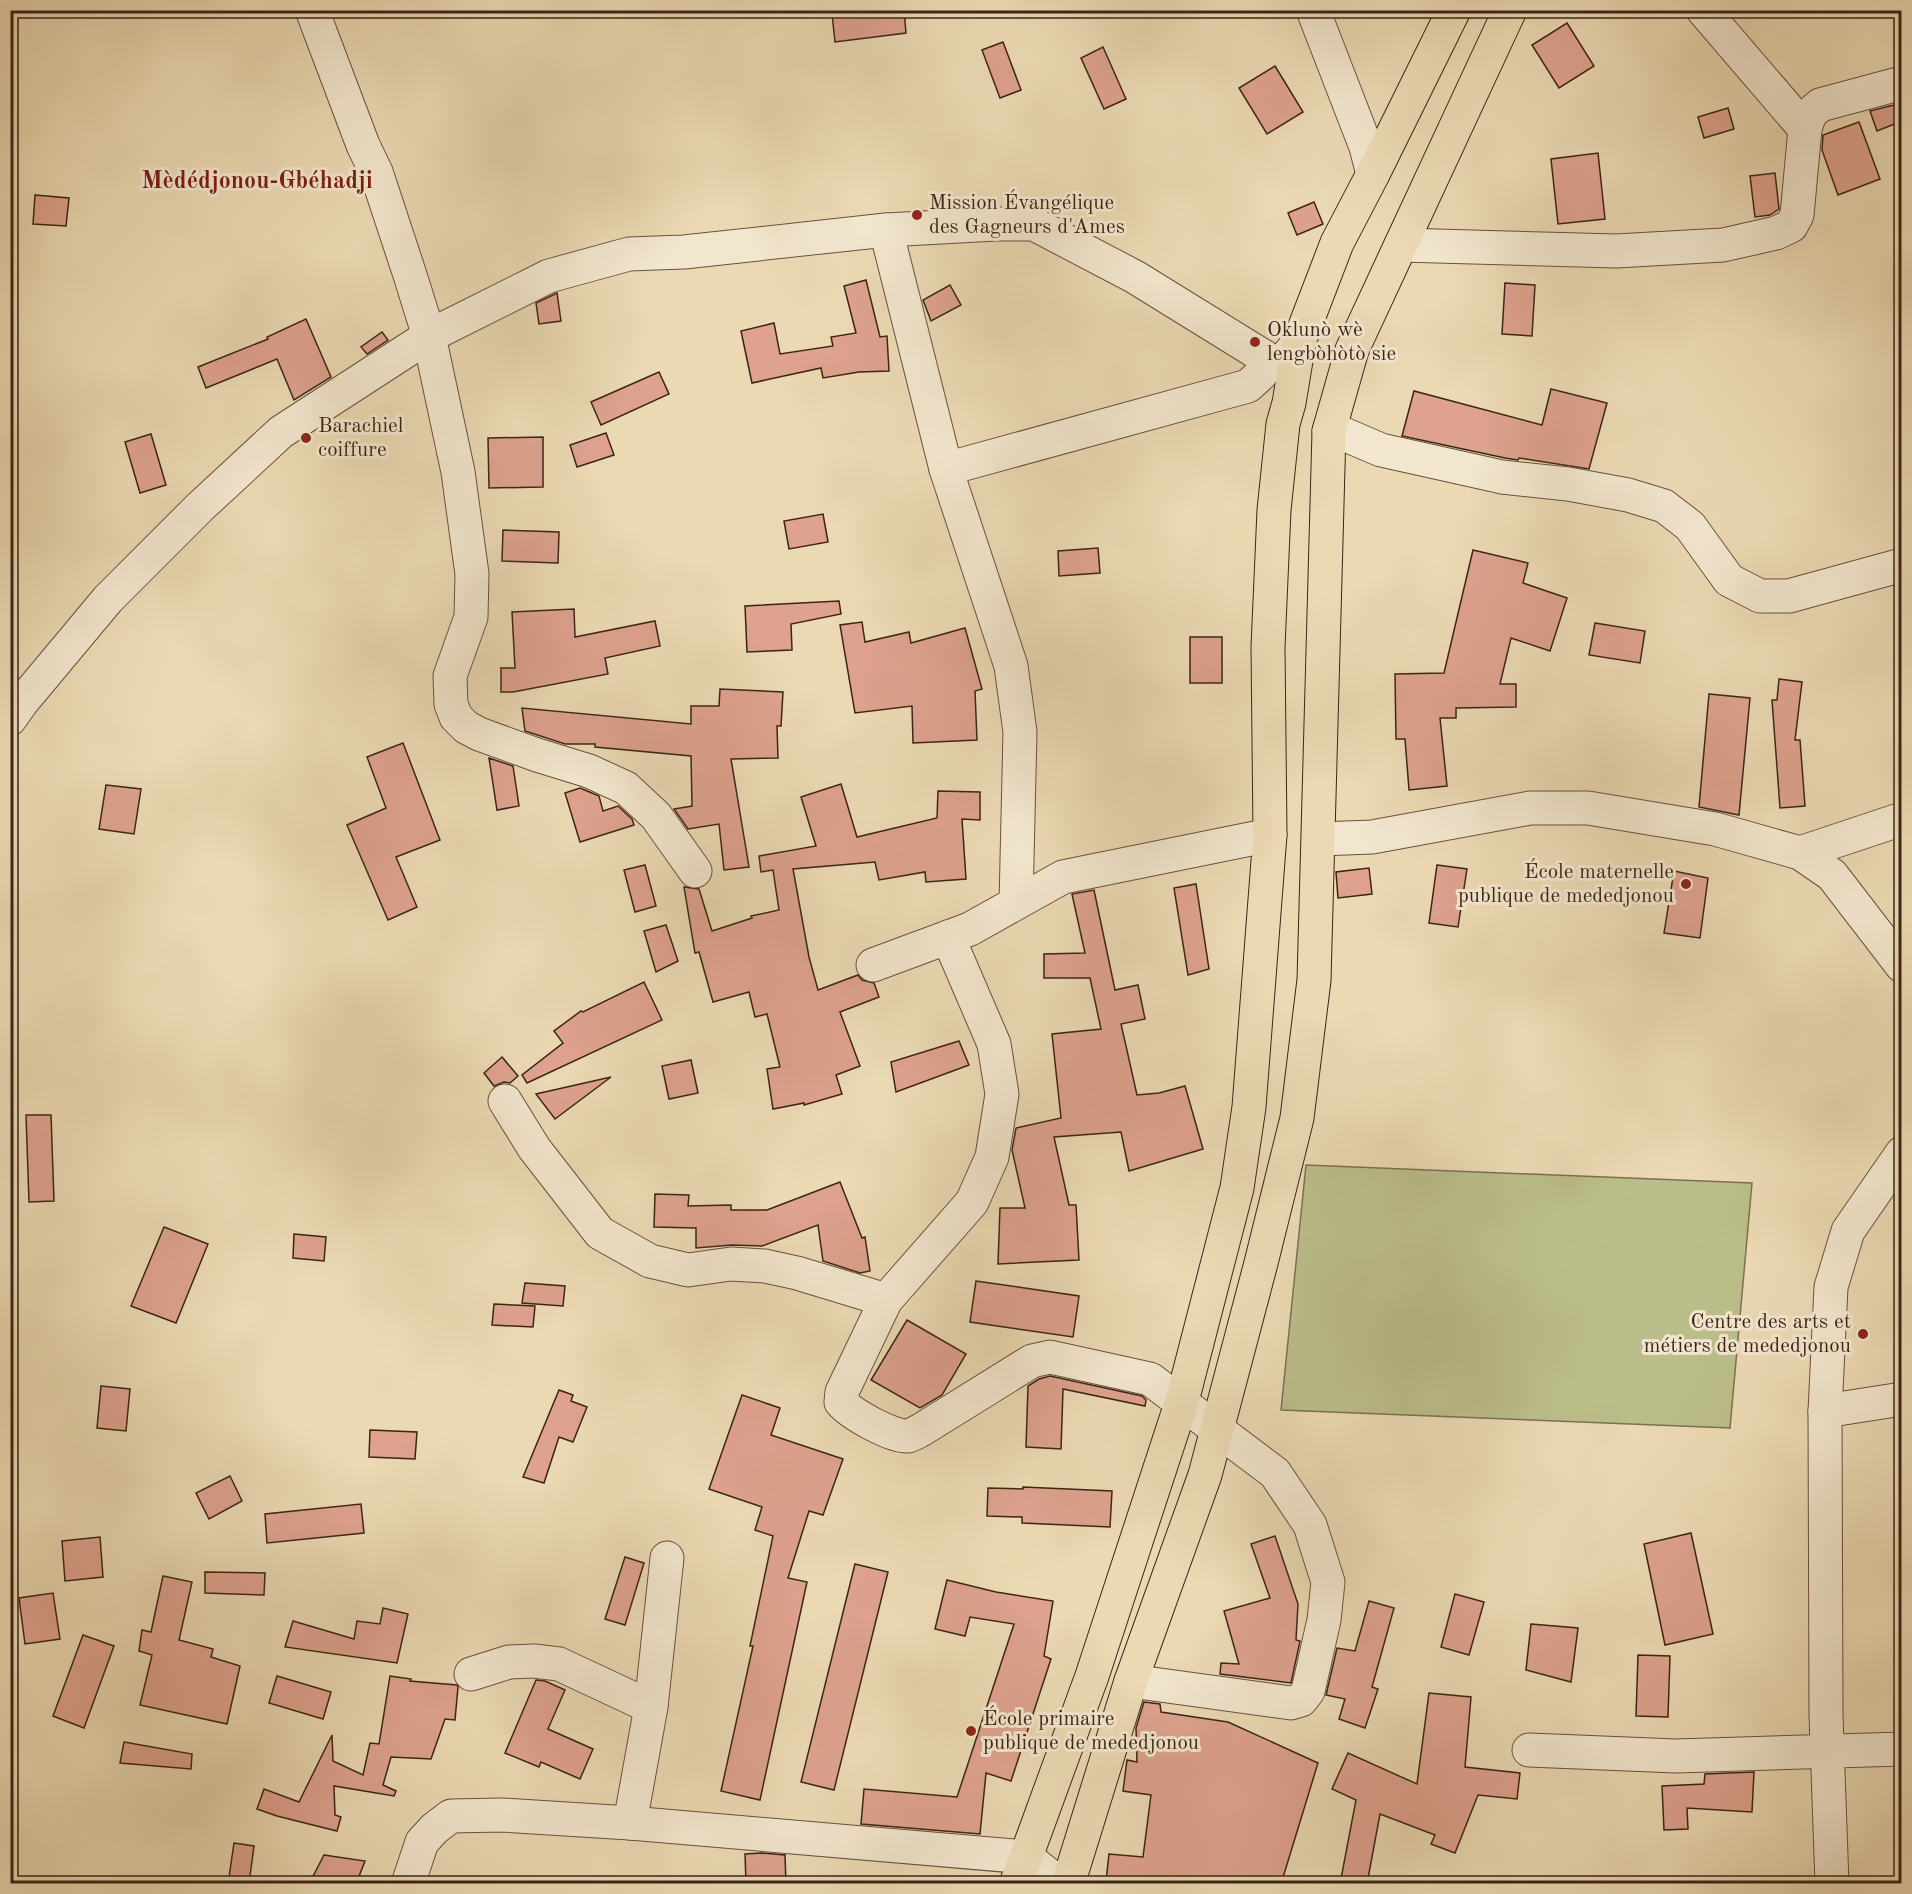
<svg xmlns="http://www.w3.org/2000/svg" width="1912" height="1894" viewBox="0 0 1912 1894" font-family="'Old Standard TT',serif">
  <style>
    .green { fill: #bbbe8a; stroke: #7c7150; stroke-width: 1.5 }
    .building { fill: #dea28e; stroke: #3c2416; stroke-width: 1.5 }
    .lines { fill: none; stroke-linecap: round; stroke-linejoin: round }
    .minor-casing { stroke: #68513d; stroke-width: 35 }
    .major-casing { stroke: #3c2416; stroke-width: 35 }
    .minor { stroke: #f2e6ce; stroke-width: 33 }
    .major { stroke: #ebd9b3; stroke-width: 33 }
    .poi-dot { fill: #8f2418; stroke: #f2e6ce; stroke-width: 2 }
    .labels { text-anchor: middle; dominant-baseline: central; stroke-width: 6; stroke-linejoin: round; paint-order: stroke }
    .poi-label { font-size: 21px; fill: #3c2416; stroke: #f2e6ce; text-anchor: start }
    .quarter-label { font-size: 24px; font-weight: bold; fill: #7a1f14; stroke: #f2e6ce }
  </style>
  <rect width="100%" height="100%" fill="#ebd9b3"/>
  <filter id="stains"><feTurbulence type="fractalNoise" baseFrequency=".00333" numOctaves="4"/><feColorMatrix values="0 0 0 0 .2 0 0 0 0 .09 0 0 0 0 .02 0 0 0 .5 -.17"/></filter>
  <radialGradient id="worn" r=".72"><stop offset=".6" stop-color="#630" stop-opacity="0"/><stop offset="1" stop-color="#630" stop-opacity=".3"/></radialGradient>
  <!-- green -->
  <polygon class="green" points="1306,1165 1752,1183 1730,1428 1281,1410"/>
  <!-- building -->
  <g class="building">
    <polygon points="858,10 904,10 906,33 835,42 832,14"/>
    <polygon points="1567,23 1594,66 1559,88 1532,45"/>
    <polygon points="1003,42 1021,90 1000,98 982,50"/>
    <polygon points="1103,47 1126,99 1104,109 1081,58"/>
    <polygon points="1275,66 1303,112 1267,134 1239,88"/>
    <polygon points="1902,103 1902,121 1877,131 1870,111"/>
    <polygon points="1728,108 1734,129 1704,138 1698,117"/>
    <polygon points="1859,122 1880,179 1838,195 1822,150 1823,135"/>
    <polygon points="1598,153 1605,219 1558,224 1551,159"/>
    <polygon points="1775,173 1779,209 1770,215 1755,217 1750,176"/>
    <polygon points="35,195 69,198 66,226 33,224"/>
    <polygon points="1314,202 1323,224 1297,235 1288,213"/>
    <polygon points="866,280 880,337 887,336 889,371 859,372 823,378 821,368 752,383 741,331 774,323 780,354 833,346 831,337 856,333 844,286"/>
    <polygon points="1505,283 1535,285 1532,336 1502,334"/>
    <polygon points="950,285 961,305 931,321 923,300"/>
    <polygon points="557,293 561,321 539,324 536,303"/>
    <polygon points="306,319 331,377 294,400 277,359 206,388 198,367 268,339 267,337"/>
    <polygon points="382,332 388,340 367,354 361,347"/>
    <polygon points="659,372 669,394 601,425 591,402"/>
    <polygon points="1551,389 1607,403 1589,469 1519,458 1518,460 1505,458 1402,436 1414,391 1542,425"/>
    <polygon points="606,433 614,455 577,467 570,445"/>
    <polygon points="151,434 166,485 140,493 125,442"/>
    <polygon points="543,437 543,487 489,488 488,438"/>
    <polygon points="823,514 828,542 789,549 784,521"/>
    <polygon points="503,530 559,532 558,563 502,561"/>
    <polygon points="1098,548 1100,573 1059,576 1058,551"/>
    <polygon points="1473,550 1528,563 1523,583 1567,598 1550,651 1511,638 1500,684 1516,684 1516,707 1456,708 1456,718 1440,718 1447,786 1409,790 1405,739 1396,739 1395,674 1444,673"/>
    <polygon points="839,601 841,614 791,624 792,650 747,652 745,606"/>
    <polygon points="574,609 575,637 655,621 660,646 605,658 608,674 513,692 501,692 501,668 515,668 512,612"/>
    <polygon points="862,622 865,642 909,632 911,643 965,628 982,689 975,691 977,740 913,743 912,706 855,713 840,625"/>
    <polygon points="1595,623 1645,631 1640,663 1589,655"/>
    <rect x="1190" y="637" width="32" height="46"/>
    <polygon points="1779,679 1802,682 1795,740 1800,740 1805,806 1780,808 1772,700 1777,700"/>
    <polygon points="720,689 783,692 781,726 777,726 778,758 731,759 749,867 724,870 719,824 688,829 674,809 692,806 691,756 595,747 595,744 565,744 525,731 522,708 691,724 691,706 719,706"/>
    <polygon points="1709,694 1750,698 1739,815 1699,807"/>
    <polygon points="403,743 440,840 396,857 417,907 388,920 347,825 386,808 367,757"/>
    <polygon points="489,758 513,766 519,806 497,810"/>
    <polygon points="841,784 857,837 937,818 938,791 980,792 980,820 962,819 966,879 926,882 925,872 879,880 875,862 793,869 809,957 818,990 858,975 862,980 874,983 879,997 840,1012 860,1066 836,1075 842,1094 804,1105 804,1103 773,1109 767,1069 780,1067 767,1014 755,1017 749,992 713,1002 699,952 695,953 684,887 699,889 712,931 752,918 751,916 779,910 773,870 761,872 759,856 816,846 801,797"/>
    <polygon points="106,785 141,789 134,834 99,829"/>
    <polygon points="580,788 599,796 603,811 618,806 632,819 634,825 580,842 565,793"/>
    <polygon points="645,865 656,906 635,912 624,870"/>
    <polygon points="1437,865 1467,869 1458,927 1429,923"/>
    <polygon points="1369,868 1372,894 1338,898 1336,872"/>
    <polygon points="1674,871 1708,878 1700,938 1664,933"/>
    <polygon points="1196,884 1209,969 1188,975 1174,888"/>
    <polygon points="1094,890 1115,990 1138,985 1145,1019 1121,1024 1137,1095 1159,1093 1185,1086 1203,1149 1129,1171 1121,1132 1054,1137 1069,1205 1076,1205 1079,1260 998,1264 1000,1208 1025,1208 1012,1150 1016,1128 1061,1118 1052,1034 1101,1029 1090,978 1044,978 1044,954 1085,953 1072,894"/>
    <polygon points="666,925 678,961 656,972 644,931"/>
    <polygon points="644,982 662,1020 527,1083 522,1075 563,1043 554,1031 581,1011 583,1012"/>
    <polygon points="959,1041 969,1065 896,1092 891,1062"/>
    <polygon points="502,1057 518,1076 510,1083 504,1082 494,1086 484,1073"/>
    <polygon points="691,1060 698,1093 669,1099 662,1066"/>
    <polygon points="611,1077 555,1119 536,1094"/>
    <polygon points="26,1115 51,1115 54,1201 29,1202"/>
    <polygon points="840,1182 862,1238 865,1237 870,1271 860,1273 823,1261 818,1225 762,1246 732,1245 696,1248 696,1228 654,1227 655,1194 689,1195 688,1206 731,1205 731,1210 767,1210"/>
    <polygon points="164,1227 208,1244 176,1323 131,1306"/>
    <polygon points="294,1234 326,1237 324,1261 293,1258"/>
    <polygon points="976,1281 1079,1296 1073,1337 970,1322"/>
    <polygon points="525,1283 565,1286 563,1306 522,1303"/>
    <polygon points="494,1304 535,1306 533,1327 492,1325"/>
    <polygon points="907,1320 966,1354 942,1395 920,1408 871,1380"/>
    <polygon points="1050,1376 1142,1396 1146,1400 1145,1406 1063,1389 1061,1449 1026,1447 1028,1386 1039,1379"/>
    <polygon points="101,1386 130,1389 126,1431 97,1428"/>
    <polygon points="559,1390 573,1395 571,1401 587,1407 573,1442 559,1437 544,1483 523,1477"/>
    <polygon points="742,1395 780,1408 771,1435 843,1459 823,1515 809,1511 788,1578 807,1582 760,1800 721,1791 753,1646 750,1646 773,1536 755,1530 762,1507 709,1489"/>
    <polygon points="370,1430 417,1432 415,1459 369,1457"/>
    <polygon points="230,1476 242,1501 209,1519 196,1493"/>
    <polygon points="1023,1487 1112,1491 1110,1527 1022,1523 1022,1517 987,1516 988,1488 1023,1489"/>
    <polygon points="361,1504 364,1533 267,1543 265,1514"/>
    <polygon points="1691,1533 1713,1634 1665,1645 1644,1544"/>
    <polygon points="1275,1536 1298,1604 1296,1640 1300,1641 1291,1683 1220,1674 1221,1663 1239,1664 1224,1611 1270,1598 1251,1544"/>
    <polygon points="100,1537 103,1577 65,1581 62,1541"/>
    <polygon points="625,1557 644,1563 625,1625 605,1619"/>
    <polygon points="855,1564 888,1572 834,1790 801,1782"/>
    <polygon points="205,1572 265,1573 264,1595 205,1593"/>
    <polygon points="163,1576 192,1582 179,1640 213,1649 211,1657 240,1666 227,1724 140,1705 152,1655 139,1651 142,1630 151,1632"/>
    <polygon points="947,1580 996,1592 1053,1601 1044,1656 1051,1659 1011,1781 986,1773 980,1834 861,1824 864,1789 957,1797 1014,1624 970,1617 965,1636 935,1629"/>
    <polygon points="53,1593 60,1639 25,1644 19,1598"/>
    <polygon points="1455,1594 1484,1602 1469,1655 1441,1647"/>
    <polygon points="1369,1601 1394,1608 1372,1687 1378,1689 1365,1728 1339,1719 1345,1699 1326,1695 1337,1648 1355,1651"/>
    <polygon points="383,1608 408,1614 397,1663 285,1647 293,1621 354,1639 357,1621 380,1624"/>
    <polygon points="1531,1624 1578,1628 1571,1682 1526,1670"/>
    <polygon points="83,1635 114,1646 84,1728 53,1716"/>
    <polygon points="1638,1655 1670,1656 1668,1717 1636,1716"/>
    <polygon points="277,1676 331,1692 323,1719 269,1703"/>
    <polygon points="390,1676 411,1679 410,1681 457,1685 458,1687 455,1720 445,1719 431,1759 391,1757 383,1785 396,1791 394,1796 334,1786 335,1815 341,1817 337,1831 277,1816 257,1809 264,1789 299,1802 332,1735 333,1761 363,1775 370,1743 379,1744"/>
    <polygon points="536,1680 545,1681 565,1690 548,1729 593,1749 580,1779 541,1762 539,1767 505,1753"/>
    <polygon points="1429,1693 1471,1697 1465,1767 1520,1773 1517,1799 1478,1795 1455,1853 1431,1844 1435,1835 1380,1814 1367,1884 1340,1884 1356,1800 1332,1789 1348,1753 1417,1784"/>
    <polygon points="1144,1702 1160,1704 1161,1712 1228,1722 1318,1763 1281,1884 1125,1884 1106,1881 1109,1854 1143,1857 1151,1795 1123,1791 1127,1760 1137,1762 1136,1728"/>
    <polygon points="124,1742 192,1754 191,1769 120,1763"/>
    <polygon points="1754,1772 1752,1812 1687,1808 1688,1829 1664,1830 1662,1786 1704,1784 1705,1774"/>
    <polygon points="234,1843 254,1846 249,1884 228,1884"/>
    <polygon points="761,1853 785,1855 786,1884 746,1884 745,1854"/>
    <polygon points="324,1855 365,1861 356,1884 309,1884"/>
  </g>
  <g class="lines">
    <!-- minor casing -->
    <g class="minor-casing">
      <g id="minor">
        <polyline points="312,10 363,145 376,172 410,275 429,336 458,472 472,574 471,617 450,676 451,704 456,717 466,727 479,734 537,755 589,771 626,788 656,816 695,871"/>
        <polyline points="1313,10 1366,147 1373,174"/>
        <polyline points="1703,10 1805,129"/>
        <polyline points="886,230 946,469 1248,386 1261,374 1267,361"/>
        <polyline points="1401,245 1616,251 1723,245 1776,233 1791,226 1797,215 1805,129 1810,114 1820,105 1902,83"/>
        <polyline points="1329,431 1339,432 1381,450 1502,477 1568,484 1628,495 1664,506 1690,526 1729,580 1760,596 1789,596 1902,565"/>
        <polyline points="946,469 1011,666 1020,732 1016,903"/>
        <polyline points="10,719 22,702 108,599 200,507 281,432 429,336 549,276 629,254 684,252 886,230 996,224 1034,224 1135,277 1279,366 1299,342"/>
        <polyline points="1319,839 1372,837 1530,808 1588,808 1715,829 1800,853 1832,875 1902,966"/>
        <polyline points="1800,853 1902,819"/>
        <path d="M 948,937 L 994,1044 L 1002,1094 L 992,1157 L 972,1202 L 886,1300 L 842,1392 L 841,1402 C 851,1414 892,1437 908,1436 C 912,1435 917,1432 921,1430 L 1032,1361 L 1050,1357 L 1150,1379 L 1275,1473 L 1310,1525 L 1328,1582 L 1324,1620 L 1308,1691 L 1301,1700 L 1291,1703 L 1131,1681"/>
        <polyline points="873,965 970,929 1063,877 1270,835"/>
        <polyline points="505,1101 534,1148 600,1233 650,1261 688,1270 731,1264 765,1266 797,1273 886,1300"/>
        <polyline points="1825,1411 1902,1399"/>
        <polyline points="471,1674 509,1662 534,1661 559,1664 651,1707"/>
        <polyline points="1529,1750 1676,1756 1902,1749"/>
        <polyline points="630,1823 651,1707 667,1558"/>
        <polyline points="408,1884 422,1842 435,1828 451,1816 502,1815 630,1823 1026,1857 1060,1884"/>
        <polyline points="1832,1884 1826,1715 1825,1411 1831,1287 1848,1231 1902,1153"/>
      </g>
    </g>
    <!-- major casing -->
    <g class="major-casing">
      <g id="major">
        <polyline points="1016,1884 1092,1676 1182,1401 1237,1188 1249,1107 1270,835 1268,647 1274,510 1283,424 1289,403 1299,342 1337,243 1373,174 1454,10"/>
        <polyline points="1068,1884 1131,1681 1205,1475 1261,1263 1297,1118 1314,980 1329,431 1352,350 1510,10"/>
      </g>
    </g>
    <!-- minor -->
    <use href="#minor" class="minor"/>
    <!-- major -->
    <use href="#major" class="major"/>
  </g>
  <!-- markers -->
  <g class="poi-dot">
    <circle cx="917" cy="215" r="6"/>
    <circle cx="1255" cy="342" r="6"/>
    <circle cx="306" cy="438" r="6"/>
    <circle cx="1686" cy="884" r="6"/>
    <circle cx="1863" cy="1334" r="6"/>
    <circle cx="971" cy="1731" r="6"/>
  </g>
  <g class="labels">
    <!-- poi labels -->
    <g class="poi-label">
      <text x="929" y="203">Mission Évangélique<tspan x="929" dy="24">des Gagneurs d'Ames</tspan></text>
      <text x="1267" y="330">Oklunò wè<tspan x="1267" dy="24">lengbòhòtò sie</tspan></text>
      <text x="318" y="426">Barachiel<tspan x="318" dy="24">coiffure</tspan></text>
      <text x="1674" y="872" text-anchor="end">École maternelle<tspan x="1674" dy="24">publique de mededjonou</tspan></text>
      <text x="1851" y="1322" text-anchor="end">Centre des arts et<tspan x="1851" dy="24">métiers de mededjonou</tspan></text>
      <text x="983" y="1719">École primaire<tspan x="983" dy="24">publique de mededjonou</tspan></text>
    </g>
    <!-- quarter labels -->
    <g class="quarter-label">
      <text x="257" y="182">Mèdédjonou-Gbéhadji</text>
    </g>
  </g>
  <!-- margin -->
  <rect width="1912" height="1894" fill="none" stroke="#ebd9b3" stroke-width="36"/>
  <rect x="12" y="12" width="1888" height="1870" fill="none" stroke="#3c2416" stroke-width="3"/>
  <rect x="18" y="18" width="1876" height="1858" fill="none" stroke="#3c2416" stroke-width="1.5"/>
  <rect width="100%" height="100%" filter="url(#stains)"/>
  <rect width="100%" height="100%" fill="url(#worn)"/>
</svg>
